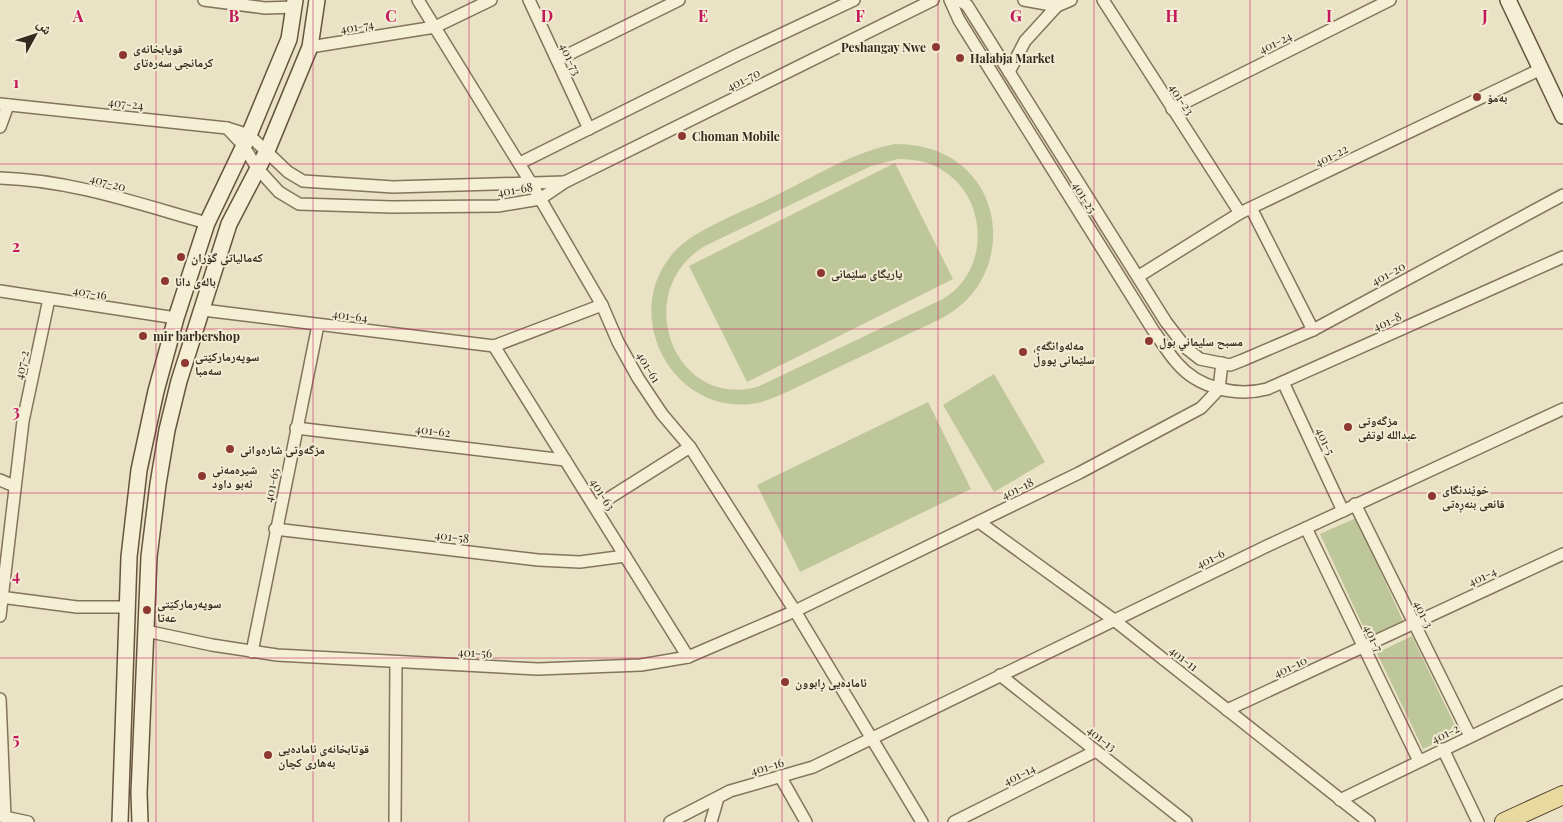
<svg xmlns="http://www.w3.org/2000/svg" width="1563" height="822" viewBox="0 0 1563 822" font-family="'Playfair Display','Noto Naskh Arabic',serif">
  <style>
    .green { fill: #bec799; fill-rule: evenodd }
    .lines { fill: none; stroke-linecap: round; stroke-linejoin: round }
    .street-casing { stroke: #83745c; stroke-width: 14 }
    .secondary-casing { stroke: #65553f; stroke-width: 18 }
    .primary-casing { stroke: #514230; stroke-width: 20 }
    .street { stroke: #f5efd6; stroke-width: 11 }
    .secondary { stroke: #f5efd6; stroke-width: 15 }
    .primary { stroke: #ead99f; stroke-width: 18 }
    .grid { fill: none; stroke: #c2185b; stroke-width: 1; stroke-opacity: 0.55 }
    .poi-dot { fill: #8d3831; stroke: #f2ecd3; stroke-width: 2 }
    .labels { text-anchor: middle; dominant-baseline: central; stroke-width: 4; stroke-linejoin: round; paint-order: stroke }
    .street-label { font-size: 12px; fill: #342b1f; stroke: #f2ecd3 }
    .poi-label { font-size: 12px; font-weight: bold; fill: #342b1f; stroke: #f2ecd3; text-anchor: start }
    .grid-label { font-size: 16px; text-anchor: middle; font-weight: bold; fill: #c2185b; stroke: #f2ecd3; stroke-width: 4; stroke-linejoin: round; paint-order: stroke }
  </style>
  <rect width="100%" height="100%" fill="#eae2c4"/>
  <!-- green -->
  <g class="green">
    <path d="M 895,144 C 929,144 960,156 979,185 C 1004,224 995,277 960,306 C 943,320 920,328 900,338 C 862,356 824,374 787,392 C 775,397 763,403 751,404 C 673,413 622,318 670,257 C 676,248 686,241 695,235 C 720,220 748,209 773,197 C 812,178 852,152 895,144 ZM 898,159 C 915,159 931,162 945,172 C 989,201 989,272 943,299 L 757,387 C 673,409 630,291 705,246 L 871,166 Z"/>
    <polygon points="895,163 953,279 747,382 689,266"/>
    <polygon points="994,374 1045,462 994,492 943,405"/>
    <polygon points="928,402 971,489 800,572 757,485"/>
    <polygon points="1356,518 1403,621 1368,637 1320,534"/>
    <polygon points="1412,636 1458,732 1423,749 1377,653"/>
  </g>
  <g class="lines">
    <!-- street casing -->
    <g class="street-casing">
      <g id="street">
        <polyline points="204,0 265,8 295,7"/>
        <polyline points="418,0 531,183 602,305 618,342 638,378 662,414 690,447 795,611 922,822"/>
        <polyline points="529,0 589,129"/>
        <path d="M 950,0 L 959,20 L 1153,330 C 1161,341 1168,353 1177,363 C 1198,388 1236,397 1267,389 L 1563,257"/>
        <polyline points="958,0 967,5 1166,322 1186,348 1200,359 1230,365 1243,360 1313,330 1563,195"/>
        <polyline points="1024,0 1057,6 1071,0"/>
        <polyline points="1103,0 1240,213"/>
        <polyline points="310,47 435,27 491,0"/>
        <polyline points="557,60 679,0"/>
        <polyline points="1009,72 1025,41 1057,6"/>
        <polyline points="0,104 227,128 249,135 288,172 303,181 393,187 565,182"/>
        <polyline points="1172,109 1390,0"/>
        <polyline points="0,127 8,105"/>
        <polyline points="227,128 243,145 257,168 279,192 299,204 392,207 498,206 540,199 565,182 933,0"/>
        <polyline points="520,163 735,56 854,0"/>
        <path d="M 0,178 C 71,180 139,204 207,223"/>
        <polyline points="1251,208 1313,330"/>
        <polyline points="1139,276 1240,213 1541,69"/>
        <polyline points="0,291 176,318"/>
        <polyline points="203,310 494,346 602,305"/>
        <polyline points="494,346 688,657"/>
        <polyline points="1283,382 1343,511"/>
        <polyline points="296,428 565,460"/>
        <polyline points="0,480 14,486"/>
        <polyline points="1355,504 1470,736"/>
        <polyline points="595,507 690,447"/>
        <polyline points="979,522 1114,620 1369,822"/>
        <polyline points="1306,528 1419,761"/>
        <polyline points="275,529 538,560 580,562 625,556"/>
        <polyline points="0,597 77,607 127,607"/>
        <polyline points="0,616 23,421 49,299"/>
        <polyline points="146,631 212,645 277,655 538,669 641,665 688,657 795,611 1079,473 1201,408 1219,389 1222,363"/>
        <polyline points="252,652 318,325"/>
        <polyline points="1000,675 1186,822"/>
        <polyline points="0,699 5,817"/>
        <polyline points="1227,710 1563,554"/>
        <polyline points="1443,749 1478,822"/>
        <polyline points="780,776 806,822"/>
        <polyline points="1340,800 1563,692"/>
        <polyline points="0,816 28,822"/>
        <polyline points="395,822 396,662"/>
        <polyline points="670,822 730,791 813,767 1267,546 1563,409"/>
        <polyline points="711,822 718,798"/>
        <polyline points="954,822 1096,751"/>
      </g>
    </g>
    <!-- secondary casing -->
    <g class="secondary-casing">
      <g id="secondary">
        <polyline points="1508,0 1563,116"/>
        <polyline points="120,822 129,557 139,470 156,391 176,318 207,223 249,135 289,39 295,0"/>
        <polyline points="140,822 139,793 149,557 158,484 167,430 179,381 229,224 267,151 310,47 317,0"/>
      </g>
    </g>
    <!-- primary casing -->
    <g class="primary-casing">
      <polyline id="primary" points="1504,822 1563,795"/>
    </g>
    <!-- street -->
    <use href="#street" class="street"/>
    <!-- secondary -->
    <use href="#secondary" class="secondary"/>
    <!-- primary -->
    <use href="#primary" class="primary"/>
  </g>
  <!-- grid -->
  <path class="grid" d="M 156,0 L 156,822M 313,0 L 313,822M 469,0 L 469,822M 625,0 L 625,822M 782,0 L 782,822M 938,0 L 938,822M 1094,0 L 1094,822M 1250,0 L 1250,822M 1407,0 L 1407,822M 0,164 L 1563,164M 0,329 L 1563,329M 0,493 L 1563,493M 0,658 L 1563,658"/>
  <!-- markers -->
  <g class="poi-dot">
    <circle cx="936" cy="47" r="5"/>
    <circle cx="123" cy="55" r="5"/>
    <circle cx="960" cy="58" r="5"/>
    <circle cx="1477" cy="97" r="5"/>
    <circle cx="682" cy="136" r="5"/>
    <circle cx="181" cy="257" r="5"/>
    <circle cx="821" cy="273" r="5"/>
    <circle cx="165" cy="281" r="5"/>
    <circle cx="143" cy="336" r="5"/>
    <circle cx="1149" cy="341" r="5"/>
    <circle cx="1023" cy="352" r="5"/>
    <circle cx="185" cy="363" r="5"/>
    <circle cx="1348" cy="427" r="5"/>
    <circle cx="230" cy="449" r="5"/>
    <circle cx="202" cy="476" r="5"/>
    <circle cx="1432" cy="496" r="5"/>
    <circle cx="147" cy="610" r="5"/>
    <circle cx="785" cy="682" r="5"/>
    <circle cx="268" cy="755" r="5"/>
  </g>
  <g class="labels">
    <!-- street labels -->
    <g class="street-label">
      <text transform="translate(357 26) rotate(-9)">401-74</text>
      <text transform="translate(1275 42) rotate(-26)">401-24</text>
      <text transform="translate(571 59) rotate(65)">401-73</text>
      <text transform="translate(743 79) rotate(-27)">401-70</text>
      <text transform="translate(1182 99) rotate(57)">401-23</text>
      <text transform="translate(126 103) rotate(6)">407-24</text>
      <text transform="translate(1331 155) rotate(-26)">401-22</text>
      <text transform="translate(108 182) rotate(15)">407-20</text>
      <text transform="translate(515 189) rotate(-10)">401-68</text>
      <text transform="translate(1085 197) rotate(58)">401-25</text>
      <text transform="translate(1388 273) rotate(-28)">401-20</text>
      <text transform="translate(90 292) rotate(9)">407-16</text>
      <text transform="translate(350 315) rotate(7)">401-64</text>
      <text transform="translate(1387 321) rotate(-24)">401-8</text>
      <text transform="translate(21 365) rotate(-78)">407-2</text>
      <text transform="translate(649 367) rotate(59)">401-61</text>
      <text transform="translate(433 430) rotate(7)">401-62</text>
      <text transform="translate(1326 441) rotate(65)">401-5</text>
      <text transform="translate(271 485) rotate(-78)">401-65</text>
      <text transform="translate(1017 488) rotate(-26)">401-18</text>
      <text transform="translate(603 494) rotate(58)">401-63</text>
      <text transform="translate(452 536) rotate(7)">401-58</text>
      <text transform="translate(1210 558) rotate(-26)">401-6</text>
      <text transform="translate(1482 576) rotate(-25)">401-4</text>
      <text transform="translate(1424 614) rotate(64)">401-3</text>
      <text transform="translate(1374 638) rotate(64)">401-7</text>
      <text transform="translate(475 652) rotate(3)">401-56</text>
      <text transform="translate(1184 658) rotate(38)">401-11</text>
      <text transform="translate(1290 666) rotate(-25)">401-10</text>
      <text transform="translate(1445 733) rotate(-26)">401-2</text>
      <text transform="translate(1102 738) rotate(38)">401-13</text>
      <text transform="translate(767 766) rotate(-16)">401-16</text>
      <text transform="translate(1019 774) rotate(-26)">401-14</text>
    </g>
    <!-- poi labels -->
    <g class="poi-label">
      <text x="926" y="47" text-anchor="end">Peshangay Nwe</text>
      <text x="133" y="48">قویابخانەی<tspan x="133" dy="14">کرمانجی سەرەتای</tspan></text>
      <text x="970" y="58">Halabja Market</text>
      <text x="1487" y="97">بەمۆ</text>
      <text x="692" y="136">Choman Mobile</text>
      <text x="191" y="257">کەمالیاتی گۆران</text>
      <text x="831" y="273">یاریگای سلێمانی</text>
      <text x="175" y="281">بالەی دانا</text>
      <text x="153" y="336">mir barbershop</text>
      <text x="1159" y="341">مسبح سلیماني بول</text>
      <text x="1033" y="345">مەلەوانگەی<tspan x="1033" dy="14">سلێمانی پووڵ</tspan></text>
      <text x="195" y="356">سوپەرمارکێتی<tspan x="195" dy="14">سەمبا</tspan></text>
      <text x="1358" y="420">مزگەوتی<tspan x="1358" dy="14">عبداللە لوتفی</tspan></text>
      <text x="240" y="449">مزگەوتی شارەوانی</text>
      <text x="212" y="469">شیرەمەنی<tspan x="212" dy="14">ئەبو داود</tspan></text>
      <text x="1442" y="489">خوێندنگای<tspan x="1442" dy="14">قانعی بنەڕەتی</tspan></text>
      <text x="157" y="603">سوپەرمارکێتی<tspan x="157" dy="14">عەتا</tspan></text>
      <text x="795" y="682">ئامادەیی ڕابوون</text>
      <text x="278" y="748">قوتابخانەی ئامادەیی<tspan x="278" dy="14">بەهاری کچان</tspan></text>
    </g>
  </g>
  <g class="grid-label">
    <text x="78" y="22">A</text>
    <text x="234" y="22">B</text>
    <text x="391" y="22">C</text>
    <text x="547" y="22">D</text>
    <text x="703" y="22">E</text>
    <text x="860" y="22">F</text>
    <text x="1016" y="22">G</text>
    <text x="1172" y="22">H</text>
    <text x="1329" y="22">I</text>
    <text x="1485" y="22">J</text>
    <text x="16" y="88">1</text>
    <text x="16" y="252">2</text>
    <text x="16" y="417">3</text>
    <text x="16" y="581">4</text>
    <text x="16" y="745">5</text>
  </g>
  <!-- north arrow -->
  <g transform="translate(35 35) rotate(50)" stroke="#f2ecd3" stroke-width="4" paint-order="stroke">
  <path d="M0-4L9 19L0 12L-9 19Z" fill="#342b1f"/>
  <text y="-8" font-size="14" font-weight="bold" text-anchor="middle" fill="#342b1f">ش</text>
  </g>
</svg>
